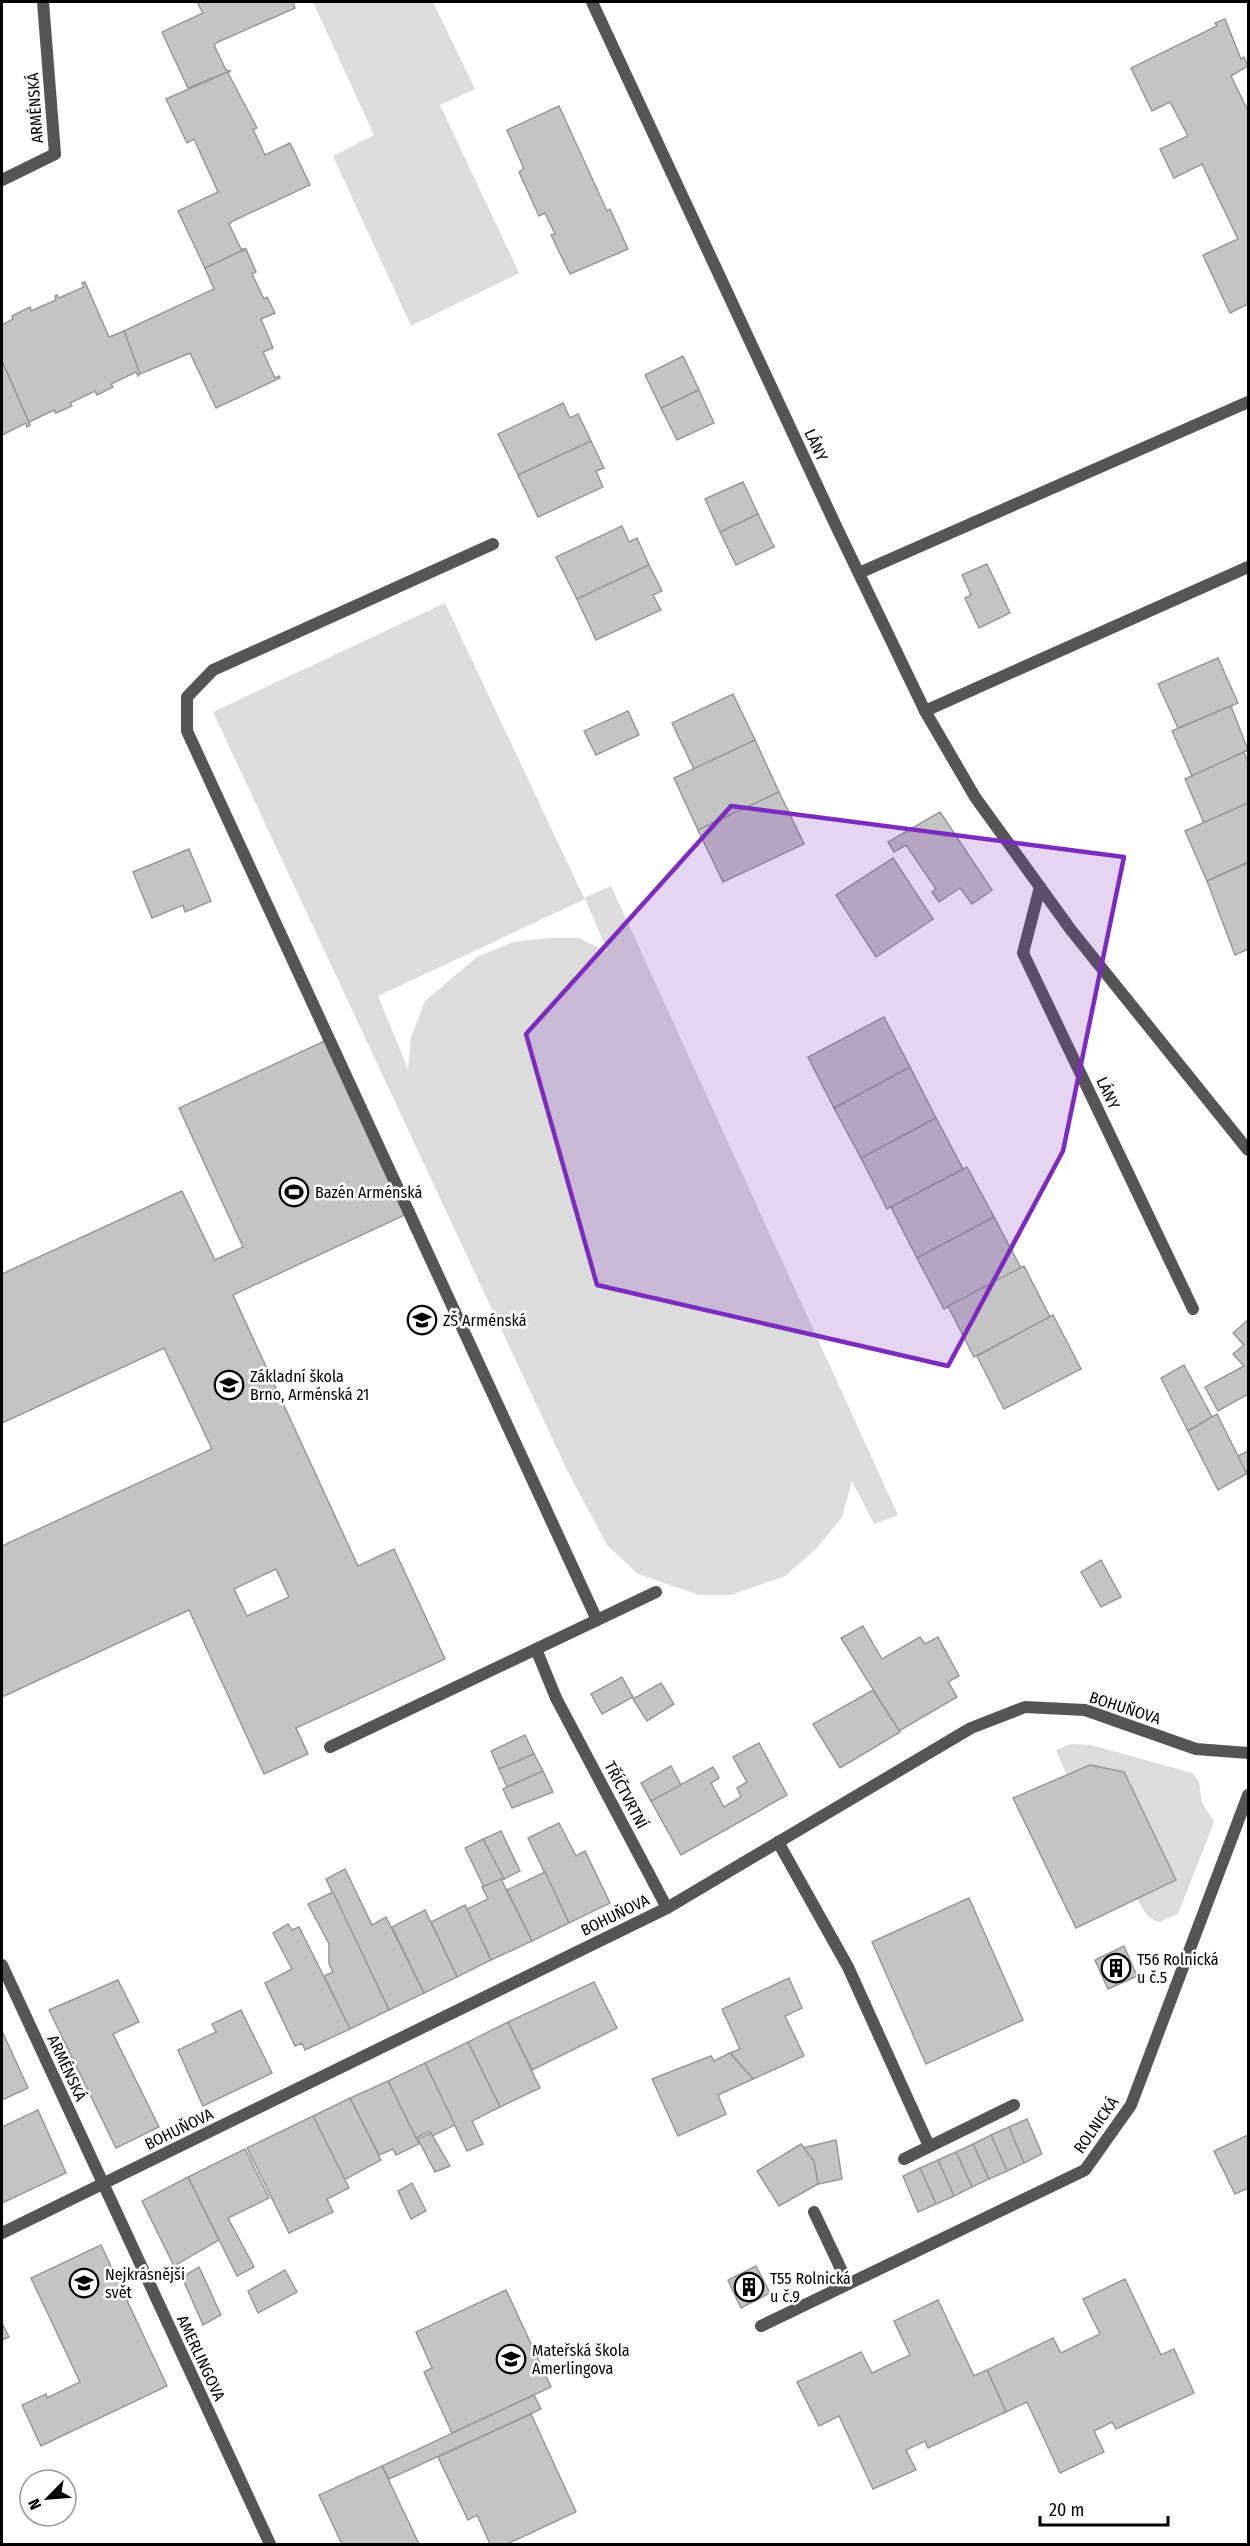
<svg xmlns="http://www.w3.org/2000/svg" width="1250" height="2546" viewBox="0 0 1250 2546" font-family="'Fira Sans Condensed',sans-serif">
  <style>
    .green { fill: #dcdcdc; fill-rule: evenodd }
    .building { fill: #c4c4c4; stroke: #999; stroke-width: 1.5; fill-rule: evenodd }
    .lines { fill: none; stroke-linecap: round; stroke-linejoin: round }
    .service { stroke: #555; stroke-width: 12 }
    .minor { stroke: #555; stroke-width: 12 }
    .tertiary { stroke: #555; stroke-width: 12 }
    .marked { fill: #7b2cbf; fill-opacity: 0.2; stroke: #7b2cbf; stroke-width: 4.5; stroke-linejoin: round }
    .labels { text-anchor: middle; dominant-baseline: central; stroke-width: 5; stroke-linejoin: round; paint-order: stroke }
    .street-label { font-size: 16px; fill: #000; stroke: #fff }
    .poi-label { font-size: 16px; fill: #000; stroke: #fff; text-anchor: start }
  </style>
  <rect width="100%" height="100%" fill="#fff"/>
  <!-- green -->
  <g class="green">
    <polygon points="313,2 433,2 475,89 440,105 519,273 411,326 333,156 374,135"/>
    <path d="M 445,603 L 584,898 L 611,886 L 898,1515 L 874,1524 L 852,1481 L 842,1517 L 817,1548 L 785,1576 L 731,1595 L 699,1595 L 638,1574 L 607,1545 L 567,1470 L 213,712 ZM 585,899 L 608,952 L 579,938 L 548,938 L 513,942 L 477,957 L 425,1001 L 411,1037 L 408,1069 L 378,996 Z"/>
    <path d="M 1071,1744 L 1091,1745 L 1192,1773 L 1199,1782 L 1202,1803 L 1214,1822 L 1178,1914 L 1159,1922 C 1146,1918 1143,1910 1137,1898 L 1176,1879 L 1124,1772 L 1090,1765 L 1067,1775 L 1056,1750 Z"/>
  </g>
  <!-- building -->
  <g class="building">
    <polygon points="197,2 293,2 295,8 218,42 214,45 226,70 230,71 188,88 162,32 203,13"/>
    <polygon points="1225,19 1241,59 1244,57 1248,66 1231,76 1248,111 1248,304 1230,313 1203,255 1238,239 1202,164 1174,178 1160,149 1188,136 1170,102 1152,111 1131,68 1217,26 1215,23"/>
    <polygon points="230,71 228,73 257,128 253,129 265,155 290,143 310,185 233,221 229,224 241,249 246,249 205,268 178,211 218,192 194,139 187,143 166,99"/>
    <polygon points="559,106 607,211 610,209 628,249 570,274 551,235 555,234 545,213 539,216 519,172 524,169 507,130"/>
    <polygon points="246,249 256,272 252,274 264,299 267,297 275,313 261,319 273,348 263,352 275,378 279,376 280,378 216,408 190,353 140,374 124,331 214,289 205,268"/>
    <polygon points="85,282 109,337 124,331 140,374 138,376 136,372 111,384 113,387 97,395 95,391 70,403 72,406 56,413 54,410 29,422 30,425 2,361 2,325 13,319 12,316 30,307 31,311 56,300 55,296 57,295 59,298 84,287 82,283"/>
    <polygon points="683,356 699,390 661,408 645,375"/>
    <polygon points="2,361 30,425 27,427 26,423 2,435"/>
    <polygon points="699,390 714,423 677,440 661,408"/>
    <polygon points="563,403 570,418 578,414 591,441 518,475 498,434"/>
    <polygon points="591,441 604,468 596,471 603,487 538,517 518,475"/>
    <polygon points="743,482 758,514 720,532 705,499"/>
    <polygon points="758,514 774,547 736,565 720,532"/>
    <polygon points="622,526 629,542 637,538 649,565 577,599 556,557"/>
    <polygon points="987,564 1010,613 979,628 965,598 971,595 962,575"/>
    <polygon points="649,565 662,591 653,595 661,610 596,640 577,599"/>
    <polygon points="1218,658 1238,703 1178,728 1158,684"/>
    <polygon points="733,694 755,740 694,769 672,723"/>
    <polygon points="1231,706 1248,750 1192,776 1172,731"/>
    <polygon points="628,711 639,735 596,755 584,731"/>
    <polygon points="755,740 779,792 698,830 674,778"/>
    <polygon points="1244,752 1248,762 1248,803 1204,823 1185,779"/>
    <polygon points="779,792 804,844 723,882 698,830"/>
    <polygon points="1248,803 1248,862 1207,881 1185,831"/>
    <polygon points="940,812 992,890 972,904 960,888 939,902 932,892 936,889 906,845 894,852 888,842"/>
    <polygon points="189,849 211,901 185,912 183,905 152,918 133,872"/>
    <polygon points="893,858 933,919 876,957 836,895"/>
    <polygon points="1248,863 1248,949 1235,955 1207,881"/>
    <polygon points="884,1017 910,1067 834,1108 808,1057"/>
    <path d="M 327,1040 L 407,1214 L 233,1295 L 358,1566 L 394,1549 L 445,1659 L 296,1728 L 308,1754 L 264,1774 L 189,1610 L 2,1697 L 2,1546 L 212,1449 L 164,1348 L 2,1423 L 2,1274 L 182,1191 L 215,1260 L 243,1247 L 179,1108 ZM 276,1569 L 289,1597 L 247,1616 L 234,1589 Z"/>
    <polygon points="910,1067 936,1118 861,1158 834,1108"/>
    <polygon points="936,1118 963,1169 887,1209 861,1158"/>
    <polygon points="967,1167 994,1217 917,1258 891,1207"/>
    <polygon points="994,1217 1021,1268 944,1309 917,1258"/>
    <polygon points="1024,1266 1050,1317 974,1357 948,1306"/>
    <polygon points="1053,1315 1081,1369 1004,1409 977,1356"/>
    <polygon points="1248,1320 1248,1394 1218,1411 1205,1387 1244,1366 1233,1354 1244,1345 1233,1333"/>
    <polygon points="1184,1365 1212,1417 1188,1431 1161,1378"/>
    <polygon points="1217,1414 1246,1472 1248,1470 1248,1473 1218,1490 1188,1431"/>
    <polygon points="1248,1451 1248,1470 1246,1472 1238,1456"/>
    <polygon points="1101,1560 1121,1597 1101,1607 1081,1572"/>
    <polygon points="863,1626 882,1659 920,1637 925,1644 938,1637 959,1676 948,1682 957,1697 899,1731 841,1638"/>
    <polygon points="622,1677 633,1697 602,1714 591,1694"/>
    <polygon points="661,1683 674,1704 647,1721 633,1699"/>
    <polygon points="873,1690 900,1732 840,1768 813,1724"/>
    <polygon points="525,1735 534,1754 499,1769 491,1751"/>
    <polygon points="759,1743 787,1795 681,1855 651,1801 713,1767 719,1778 711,1783 724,1807 741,1797 737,1788 747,1782 733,1757"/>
    <polygon points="534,1754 543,1771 507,1787 499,1769"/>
    <polygon points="1090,1765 1124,1772 1176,1880 1076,1928 1013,1798"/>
    <polygon points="671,1766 681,1785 651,1801 641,1783"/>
    <polygon points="543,1771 553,1792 512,1808 503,1789"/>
    <polygon points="559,1823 576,1856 585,1851 610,1903 569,1923 528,1838"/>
    <polygon points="501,1831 520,1871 504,1879 483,1839"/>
    <polygon points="483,1839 504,1879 484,1887 465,1848"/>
    <polygon points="345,1869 372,1925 386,1917 424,1993 389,2010 326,1879"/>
    <polygon points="545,1872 569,1923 532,1941 507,1890"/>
    <polygon points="501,1879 532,1941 491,1960 467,1909 488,1899 482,1887"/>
    <polygon points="333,1892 389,2010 350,2029 324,1976 333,1972 329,1963 329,1944 308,1904"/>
    <polygon points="969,1898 1023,2020 926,2064 872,1942"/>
    <polygon points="465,1905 491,1960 457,1977 431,1922"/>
    <polygon points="425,1910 457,1977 424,1993 392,1927"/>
    <polygon points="288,1924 292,1930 299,1927 350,2029 305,2050 302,2043 295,2046 265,1983 292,1969 273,1933"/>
    <polygon points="1124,1946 1137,1976 1108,1989 1095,1960"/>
    <polygon points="789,1978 802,2008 785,2016 804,2056 753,2079 730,2053 740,2049 722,2009"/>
    <polygon points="118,1980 139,2022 113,2034 159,2127 116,2148 49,2010"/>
    <polygon points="594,1982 617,2028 532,2070 508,2022"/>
    <polygon points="241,2010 272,2073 203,2106 178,2050 216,2032 212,2024"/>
    <polygon points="508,2022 540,2088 500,2107 468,2042"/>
    <polygon points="2,2031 28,2088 2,2100"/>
    <polygon points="468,2042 500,2107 472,2121 483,2144 467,2151 425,2063"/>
    <polygon points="730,2053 753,2079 718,2095 726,2114 678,2136 652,2079 711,2056 714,2061"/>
    <polygon points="425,2063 455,2125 432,2136 430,2131 416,2138 388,2081"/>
    <polygon points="388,2081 419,2144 396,2155 393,2149 379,2155 350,2098"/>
    <polygon points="350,2098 381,2160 344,2180 313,2116"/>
    <polygon points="38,2110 66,2173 2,2203 2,2127"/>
    <polygon points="313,2116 349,2188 327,2199 333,2212 289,2233 247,2148"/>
    <polygon points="1027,2119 1042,2154 1024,2163 1009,2127"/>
    <polygon points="1009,2127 1024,2163 1007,2171 991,2135"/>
    <polygon points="431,2133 450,2166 435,2172 418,2139"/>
    <polygon points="991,2135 1007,2171 989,2179 973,2144"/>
    <polygon points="1248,2135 1248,2188 1235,2194 1214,2151"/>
    <polygon points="836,2140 842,2179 818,2184 814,2161 803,2148"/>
    <polygon points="801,2144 814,2161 818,2184 779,2206 757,2171"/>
    <polygon points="973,2144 989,2179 972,2187 956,2152"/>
    <polygon points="245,2149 269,2198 228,2218 254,2267 237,2276 188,2177"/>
    <polygon points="956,2152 972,2187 954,2196 938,2160"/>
    <polygon points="938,2160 954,2196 936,2204 920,2168"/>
    <polygon points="920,2168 936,2204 918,2212 903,2176"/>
    <polygon points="188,2177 219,2240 174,2266 142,2201"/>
    <polygon points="412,2183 426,2211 411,2219 398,2191"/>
    <polygon points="101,2245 167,2386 41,2446 22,2405 46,2394 47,2398 80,2382 31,2278"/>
    <polygon points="756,2266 770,2293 741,2308 728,2280"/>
    <polygon points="199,2267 221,2315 203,2325 182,2277"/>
    <polygon points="285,2270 297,2292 258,2313 248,2291"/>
    <polygon points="1125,2279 1161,2355 1174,2349 1194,2393 1116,2429 1112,2422 1094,2431 1104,2452 1060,2473 1027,2402 1006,2412 987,2370 1053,2338 1061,2353 1100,2334 1083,2299"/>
    <polygon points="506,2290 551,2387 452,2433 424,2372 432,2368 416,2332"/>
    <polygon points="938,2300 974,2376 987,2370 1006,2412 928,2448 925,2441 906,2450 916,2470 873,2489 839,2416 819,2426 797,2382 861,2352 872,2373 910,2355 894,2321"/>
    <polygon points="2,2323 9,2337 2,2340"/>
    <polygon points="534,2395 541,2409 389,2479 382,2466"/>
    <polygon points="531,2414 576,2512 507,2544 490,2544 477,2515 468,2520 438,2457"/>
    <polygon points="382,2466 419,2544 342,2544 319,2495"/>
  </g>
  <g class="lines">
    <!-- service -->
    <g class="service">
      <polyline points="493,544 213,670 187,697 187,731 597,1620"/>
      <polyline points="859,573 1248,402"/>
      <polyline points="925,711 1248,567"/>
      <polyline points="536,1649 556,1698"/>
      <polyline points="330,1747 656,1592"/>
      <polyline points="778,1842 848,1967 929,2146"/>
      <polyline points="904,2159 1014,2105"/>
      <polyline points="814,2212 848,2284"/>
    </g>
    <!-- minor -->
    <g class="minor">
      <polyline points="2,180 55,154 43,2"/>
      <polyline points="1040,887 1023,953 1193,1309"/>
      <polyline points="556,1698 667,1908"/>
      <polyline points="2,1965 270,2544"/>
      <polyline points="2,2233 667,1908 971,1728 1025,1707 1085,1710 1196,1749 1248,1753"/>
      <polyline points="761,2326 1085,2170 1131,2105 1248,1795"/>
    </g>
    <!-- tertiary -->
    <polyline class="tertiary" points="592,2 836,526 925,711 975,797 1071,930 1248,1150"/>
  </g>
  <!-- marked area -->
  <path class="marked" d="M 731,806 L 1124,857 L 1063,1151 L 948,1366 L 597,1285 L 526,1034 Z"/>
  <!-- icons -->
  <defs>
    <g id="stadium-ring" transform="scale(1.5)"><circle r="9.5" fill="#fff" stroke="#000" stroke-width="1.5"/><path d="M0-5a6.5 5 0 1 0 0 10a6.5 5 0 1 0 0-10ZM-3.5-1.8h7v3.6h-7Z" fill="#000"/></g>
    <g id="school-ring" transform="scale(1.5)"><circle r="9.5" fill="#fff" stroke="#000" stroke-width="1.5"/><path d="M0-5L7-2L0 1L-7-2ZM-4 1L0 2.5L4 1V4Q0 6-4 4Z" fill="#000"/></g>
    <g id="building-ring" transform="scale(1.5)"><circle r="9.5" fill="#fff" stroke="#000" stroke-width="1.5"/><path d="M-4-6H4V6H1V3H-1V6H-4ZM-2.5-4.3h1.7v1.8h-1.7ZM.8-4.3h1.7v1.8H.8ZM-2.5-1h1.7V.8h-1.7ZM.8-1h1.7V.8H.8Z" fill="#000"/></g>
  </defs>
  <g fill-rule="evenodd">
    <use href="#stadium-ring" x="294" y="1192"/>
    <use href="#school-ring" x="422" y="1320"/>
    <use href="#school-ring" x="229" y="1385"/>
    <use href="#building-ring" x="1116" y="1968"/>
    <use href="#school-ring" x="84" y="2283"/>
    <use href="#building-ring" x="749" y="2287"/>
    <use href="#school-ring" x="511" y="2359"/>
  </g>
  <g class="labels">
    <!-- street labels -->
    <g class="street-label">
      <text transform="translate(35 108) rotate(-94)">ARMÉNSKÁ</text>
      <text transform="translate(816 445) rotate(65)">LÁNY</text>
      <text transform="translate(1108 1093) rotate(65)">LÁNY</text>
      <text transform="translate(1125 1708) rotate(18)">BOHUŇOVA</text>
      <text transform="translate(626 1795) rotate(62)">TŘÍČTVRTNÍ</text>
      <text transform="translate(615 1915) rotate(-26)">BOHUŇOVA</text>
      <text transform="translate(67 2068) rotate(65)">ARMÉNSKÁ</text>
      <text transform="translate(1096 2125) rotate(-55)">ROLNICKÁ</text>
      <text transform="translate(179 2129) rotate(-26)">BOHUŇOVA</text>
      <text transform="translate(201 2358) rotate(65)">AMERLINGOVA</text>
    </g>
    <!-- poi labels -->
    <g class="poi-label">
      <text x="315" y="1192">Bazén Arménská</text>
      <text x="443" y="1320">ZŠ Arménská</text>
      <text x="250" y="1376">Základní škola<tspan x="250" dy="18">Brno, Arménská 21</tspan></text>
      <text x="1137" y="1959">T56 Rolnická<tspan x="1137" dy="18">u č.5</tspan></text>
      <text x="105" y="2274">Nejkrásnějši<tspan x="105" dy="18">svět</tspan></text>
      <text x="770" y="2278">T55 Rolnická<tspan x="770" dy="18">u č.9</tspan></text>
      <text x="532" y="2350">Mateřská škola<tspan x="532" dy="18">Amerlingova</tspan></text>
    </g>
  </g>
  <!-- border -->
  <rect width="1250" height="2546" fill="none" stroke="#000000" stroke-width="6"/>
  <!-- north arrow -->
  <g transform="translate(48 2498) rotate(245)"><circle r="28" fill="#ffffff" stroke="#999999" stroke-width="1.5"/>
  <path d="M0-4.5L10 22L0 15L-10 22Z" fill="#000000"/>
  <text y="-9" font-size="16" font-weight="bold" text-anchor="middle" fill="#000000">N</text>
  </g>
  <!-- scale -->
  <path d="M1040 2516v9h128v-9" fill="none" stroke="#000000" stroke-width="3"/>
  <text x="1049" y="2516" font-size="18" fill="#000000" stroke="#ffffff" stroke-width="4.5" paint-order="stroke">20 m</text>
</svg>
